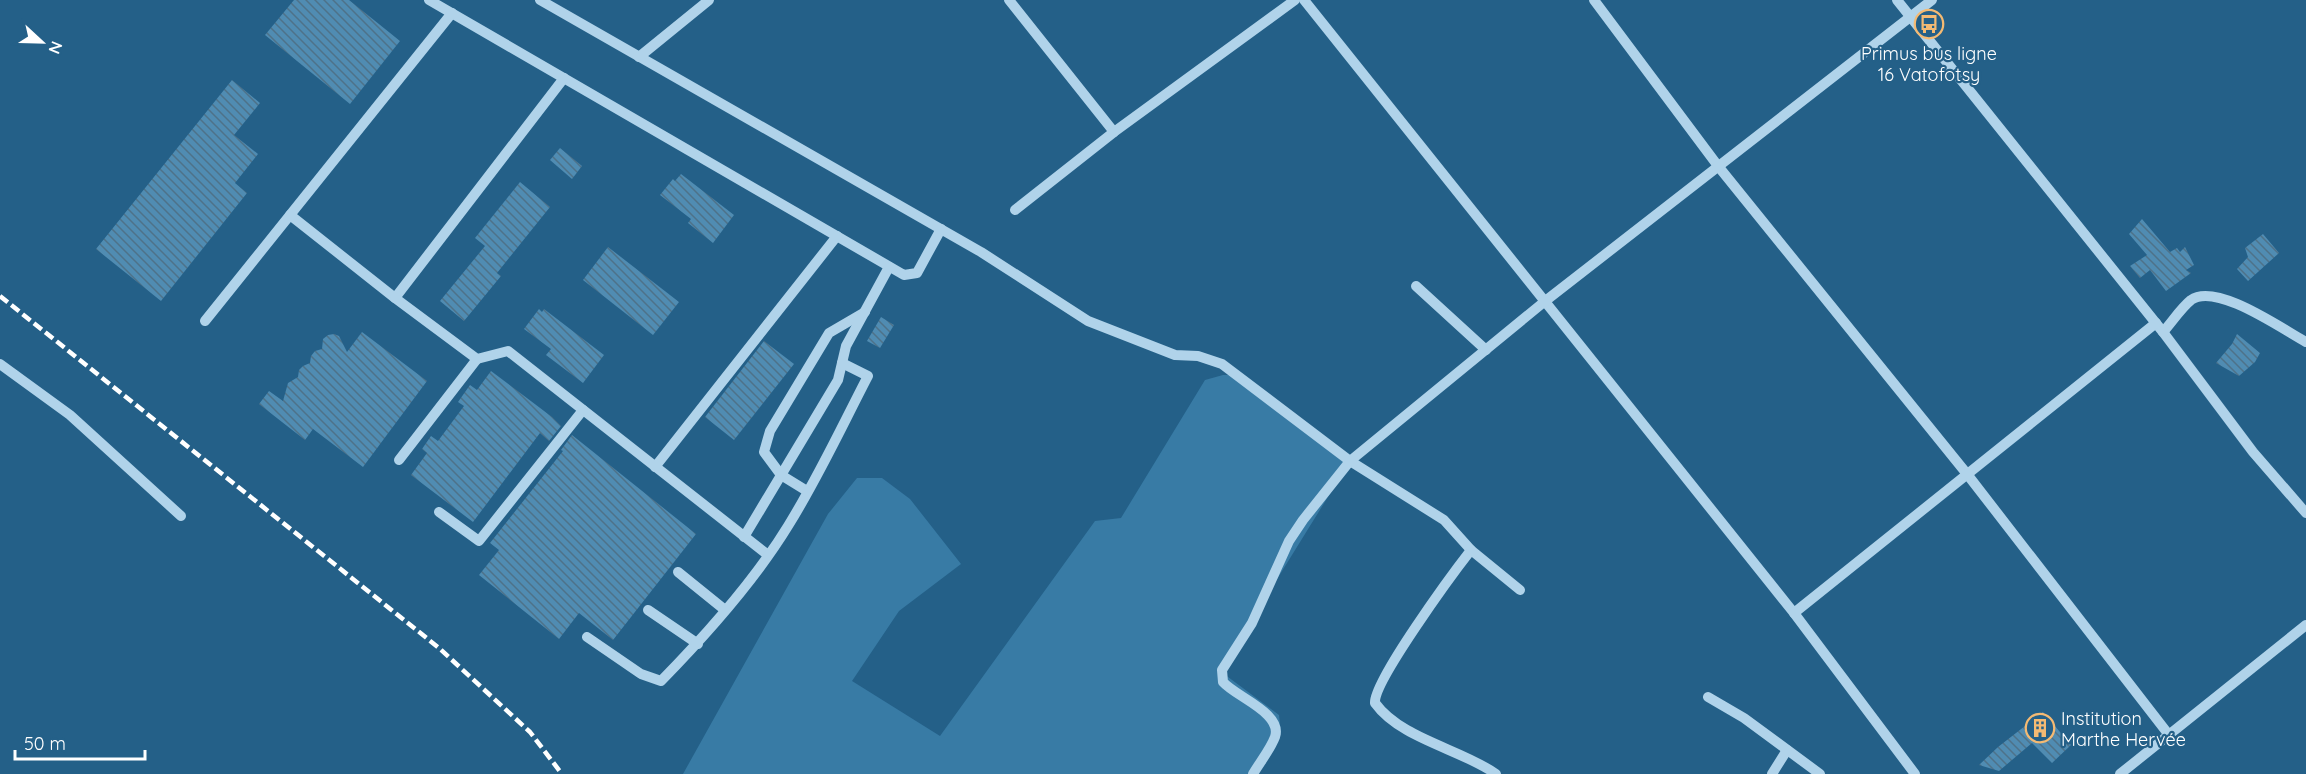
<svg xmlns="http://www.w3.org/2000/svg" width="2306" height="774" viewBox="0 0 2306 774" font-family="Quicksand,sans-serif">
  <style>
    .green { fill: #387ba5 }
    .building { fill: url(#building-back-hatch) }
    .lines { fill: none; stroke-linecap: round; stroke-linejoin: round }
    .minor { stroke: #b0d3ea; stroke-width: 10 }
    .rail { stroke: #fff; stroke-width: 4.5; stroke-dasharray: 10 4.5; stroke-linecap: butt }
    .labels { text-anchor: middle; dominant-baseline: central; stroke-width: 4.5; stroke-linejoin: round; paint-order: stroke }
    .poi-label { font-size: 18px; fill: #fff; stroke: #246088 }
  </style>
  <defs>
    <pattern id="building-back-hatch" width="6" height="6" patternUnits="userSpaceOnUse" patternTransform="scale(1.5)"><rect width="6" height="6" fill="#508cb2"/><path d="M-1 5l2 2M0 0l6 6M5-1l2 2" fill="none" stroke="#4e7289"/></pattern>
  </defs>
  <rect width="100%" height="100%" fill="#246088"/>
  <!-- green -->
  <polygon class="green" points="1223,375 1239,375 1349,463 1220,671 1279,715 1281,734 1258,774 683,774 828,514 857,478 882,478 910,499 961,564 899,611 852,681 940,736 1095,521 1121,518 1205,380"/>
  <!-- building -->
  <g class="building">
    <polygon points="294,0 349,0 400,41 350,104 265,35"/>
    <polygon points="232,80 260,103 234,135 258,154 235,183 247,193 161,301 96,249"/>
    <polygon points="560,148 582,166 572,179 550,160"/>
    <polygon points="681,174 734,215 713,243 688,223 691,219 660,195 673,179 675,181"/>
    <polygon points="520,182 550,207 497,273 501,276 464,321 440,301 485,246 475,238"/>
    <polygon points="2142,219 2170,252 2177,248 2180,252 2185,247 2194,265 2186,270 2191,273 2166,291 2150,270 2140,278 2130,266 2147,255 2129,234"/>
    <polygon points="2263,234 2279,253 2248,281 2237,269 2248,257 2245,248"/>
    <polygon points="608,247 679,302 653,335 583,280"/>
    <polygon points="539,309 542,312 544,309 604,355 583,383 546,355 551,349 524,329"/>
    <polygon points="881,317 894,325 880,348 867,341"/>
    <polygon points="362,332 427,381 363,467 313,429 305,440 259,404 269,391 283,401 288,383 298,377 299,370 303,366 310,363 311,356 315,351 322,349 323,339 328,335 334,334 339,336 347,352"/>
    <polygon points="2237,334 2260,353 2255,362 2239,376 2216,363 2232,344"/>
    <polygon points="764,341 794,364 734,440 705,417"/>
    <polygon points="491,371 552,417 561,426 549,441 540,433 473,522 411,475 427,453 422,449 431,436 438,441 464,406 458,402 470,385 477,390"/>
    <polygon points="572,435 696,534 613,640 579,613 559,639 479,575 499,550 490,543 563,451 561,450"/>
    <polygon points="2043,712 2071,745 2052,763 2032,743 1999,771 1979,765 1998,747"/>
  </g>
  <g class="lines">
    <!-- minor -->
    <g class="minor">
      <polyline points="429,0 904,275 917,273 941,229"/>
      <path d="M 540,0 L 981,252 L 1088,321 L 1175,355 L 1198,356 L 1222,364 L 1350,461 L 1444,520 L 1471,550 C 1453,573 1373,682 1375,703 C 1401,739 1461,749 1496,774"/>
      <polyline points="1009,0 1114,132"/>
      <polyline points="1304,0 1794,613 1915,774"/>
      <polyline points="1594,0 1718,166 1967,474 2169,735"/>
      <polyline points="1897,0 2163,332 2253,452 2306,513"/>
      <polyline points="639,57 709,0"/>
      <polyline points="1015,210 1114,132 1295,0"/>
      <polyline points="290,215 395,298 564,78"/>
      <polyline points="1416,286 1486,350"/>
      <polyline points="395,298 477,359 508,351 768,555"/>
      <polyline points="205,321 452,13"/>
      <path d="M 2163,332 C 2172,322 2181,308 2191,300 C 2216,282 2282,329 2306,342"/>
      <polyline points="0,364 70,415 181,516"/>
      <polyline points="399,460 477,359"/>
      <polyline points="655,467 837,236"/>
      <polyline points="807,491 781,475 764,452 770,431 829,333 865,312"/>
      <polyline points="439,512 479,541 583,410"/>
      <polyline points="744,537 838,380 846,346 889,267"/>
      <polyline points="1471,550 1520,590"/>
      <polyline points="678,572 725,610"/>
      <polyline points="648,610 698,644"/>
      <polyline points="1794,613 2156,323"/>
      <path d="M 587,637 L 641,674 L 661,681 C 705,636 755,580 788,526 C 818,478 842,426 868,376 L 842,363"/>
      <polyline points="1708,697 1744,718 1820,774"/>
      <path d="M 1253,774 C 1260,762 1270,750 1275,737 C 1283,713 1236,697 1223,682 L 1222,670 L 1252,623 L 1289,541 L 1303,520 L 1350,461 L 1544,302 L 1932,0"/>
      <polyline points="1772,774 1787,750"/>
      <polyline points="2120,774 2306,625"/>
    </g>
    <!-- rail -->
    <polyline class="rail" points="0,296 439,648 530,732 562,774"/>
  </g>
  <!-- icons -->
  <defs>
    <g id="bus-ring" transform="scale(1.5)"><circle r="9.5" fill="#246088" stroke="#f4ba73" stroke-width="1.5"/><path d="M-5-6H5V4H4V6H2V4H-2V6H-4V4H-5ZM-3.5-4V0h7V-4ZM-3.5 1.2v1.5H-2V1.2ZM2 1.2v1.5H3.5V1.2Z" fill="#f4ba73"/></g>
    <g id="building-ring" transform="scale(1.5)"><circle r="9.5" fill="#246088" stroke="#f4ba73" stroke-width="1.5"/><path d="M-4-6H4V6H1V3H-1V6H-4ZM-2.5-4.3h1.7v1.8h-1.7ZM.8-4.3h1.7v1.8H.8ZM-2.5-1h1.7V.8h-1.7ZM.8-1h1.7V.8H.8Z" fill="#f4ba73"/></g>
  </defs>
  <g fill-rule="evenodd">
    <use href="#bus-ring" x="1929" y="24"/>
    <use href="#building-ring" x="2040" y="728"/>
  </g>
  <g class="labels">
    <!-- poi labels -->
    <g class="poi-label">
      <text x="1929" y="53">Primus bus ligne<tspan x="1929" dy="21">16 Vatofotsy</tspan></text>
      <text x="2061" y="718" text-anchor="start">Institution<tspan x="2061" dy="21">Marthe Hervée</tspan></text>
    </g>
  </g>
  <!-- north arrow -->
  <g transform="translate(42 42) rotate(112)" stroke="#246088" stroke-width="4.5" paint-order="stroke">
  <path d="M0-4.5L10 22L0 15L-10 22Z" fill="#ffffff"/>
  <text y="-9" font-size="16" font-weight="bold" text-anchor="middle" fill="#ffffff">N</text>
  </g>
  <!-- scale -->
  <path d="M15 750v9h130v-9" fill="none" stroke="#ffffff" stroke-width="3"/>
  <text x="24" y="750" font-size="18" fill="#ffffff" stroke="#246088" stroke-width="4.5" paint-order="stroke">50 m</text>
</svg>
